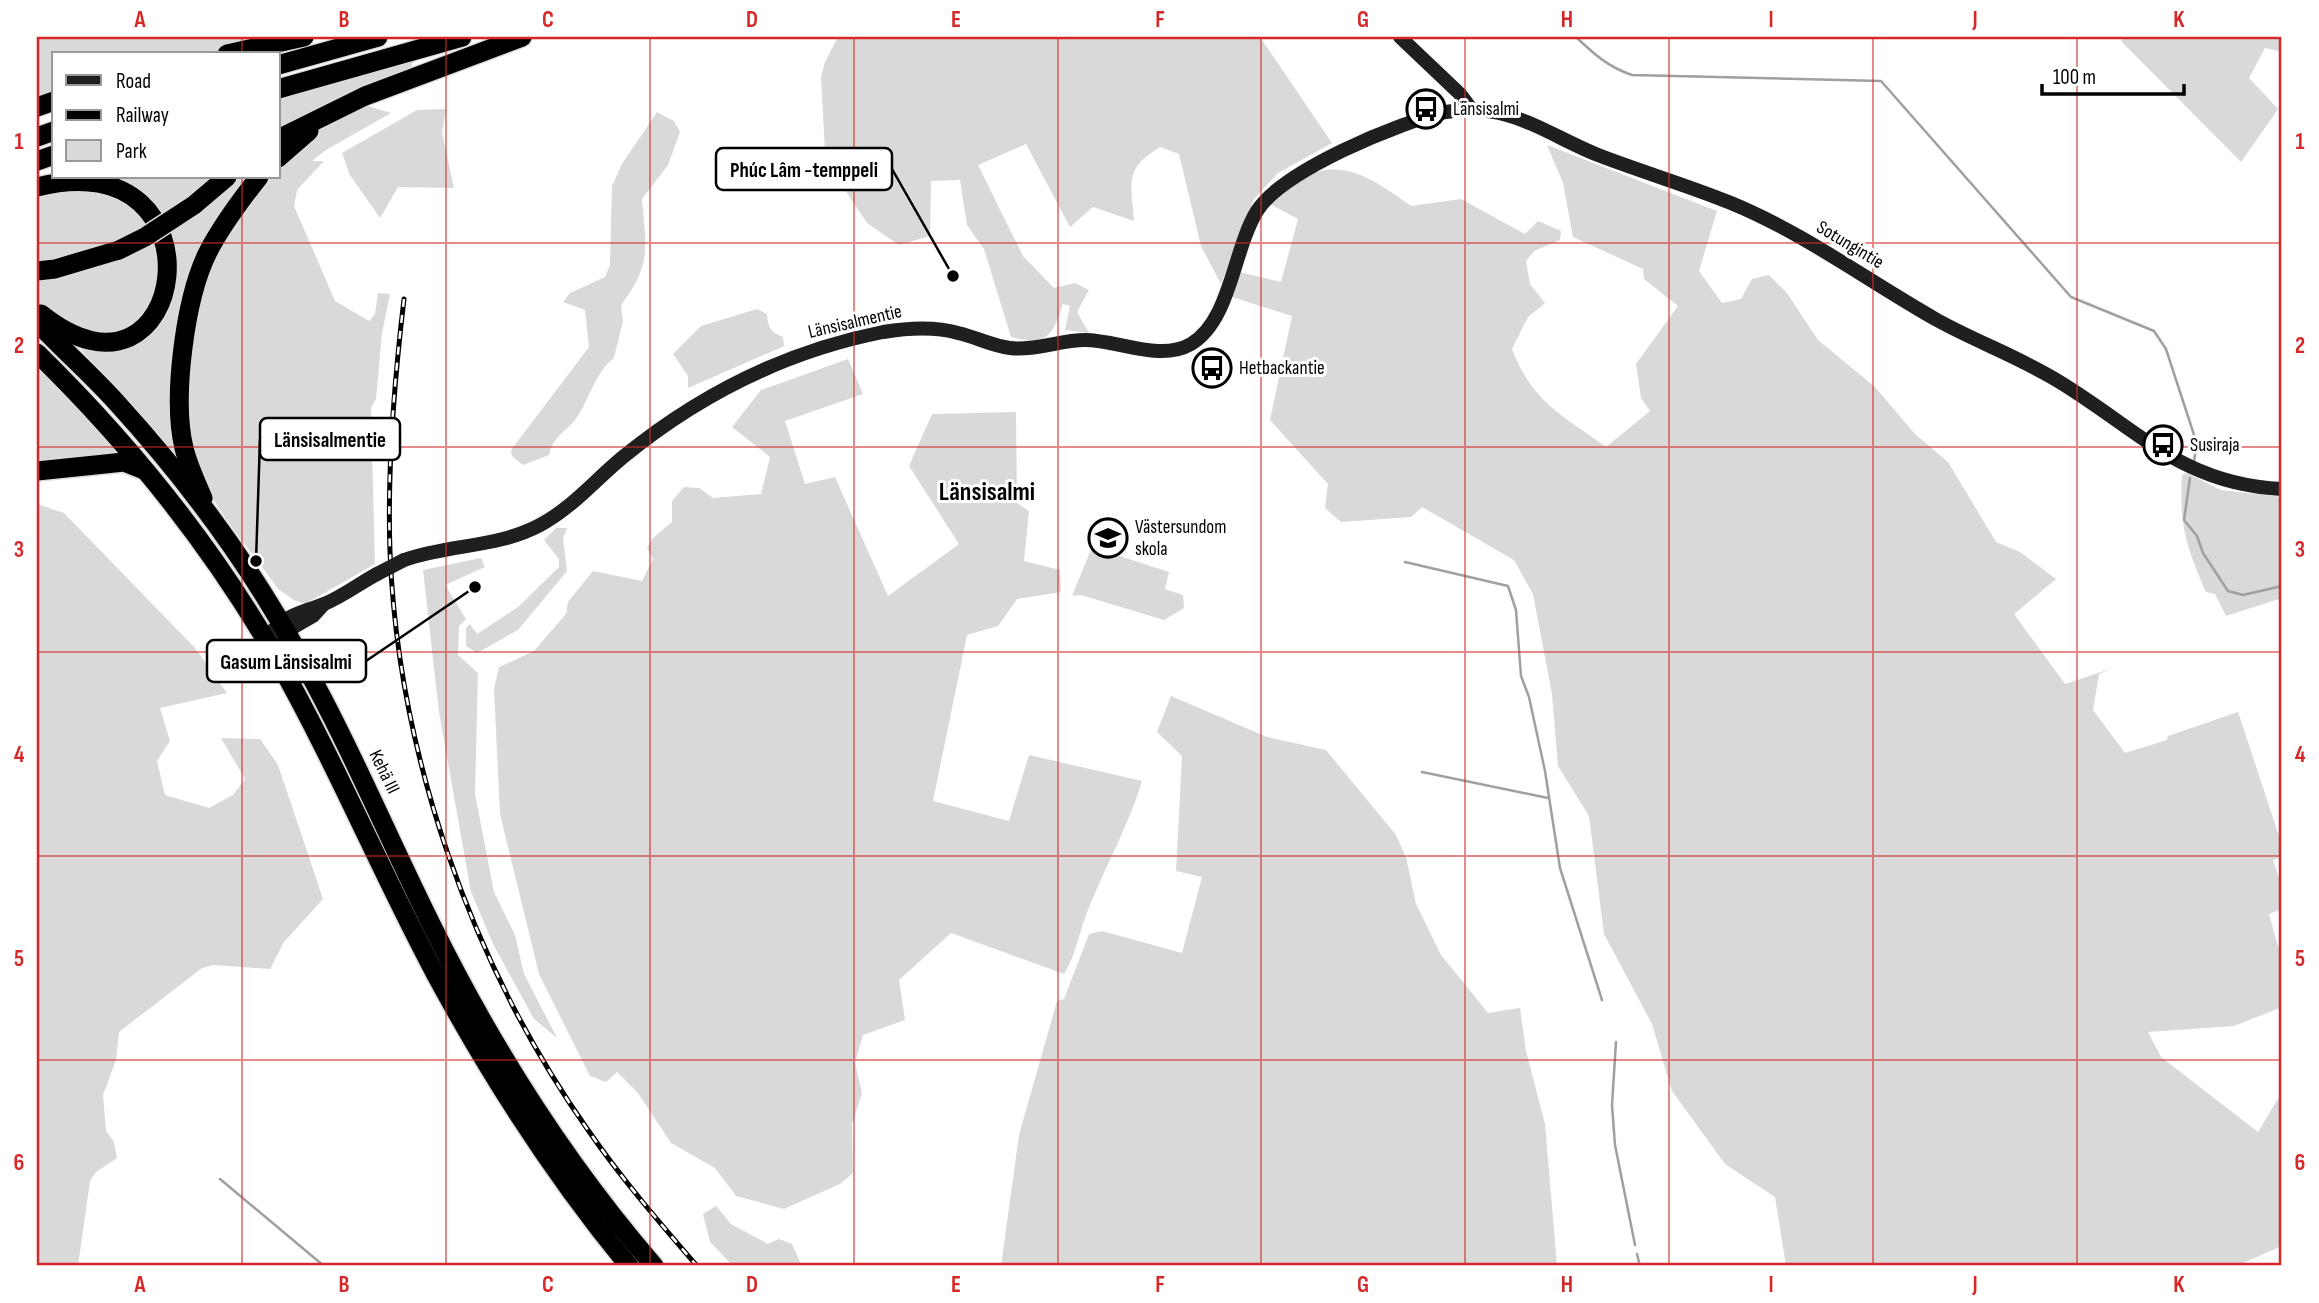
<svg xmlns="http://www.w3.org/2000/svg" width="2319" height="1303" viewBox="0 0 2319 1303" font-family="'Sofia Sans Condensed',sans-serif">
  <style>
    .green { fill: #d9d9d9 }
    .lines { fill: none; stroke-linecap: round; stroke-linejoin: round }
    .stream { stroke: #a0a0a0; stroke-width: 2.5 }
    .highway-casing { stroke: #dbdbdb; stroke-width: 22 }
    .secondary { stroke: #1f1f1f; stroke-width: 14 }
    .highway { stroke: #000; stroke-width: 19 }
    .rail-casing { stroke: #000; stroke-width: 5 }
    .rail { stroke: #fff; stroke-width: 2.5; stroke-dasharray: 8; stroke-linecap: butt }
    .highway-bridge-casing { stroke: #dbdbdb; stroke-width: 22; stroke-linecap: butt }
    .secondary-bridge { stroke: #1f1f1f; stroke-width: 14 }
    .highway-bridge { stroke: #000; stroke-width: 19 }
    .grid { fill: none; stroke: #d62828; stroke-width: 2; stroke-opacity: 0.55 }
    .labels { text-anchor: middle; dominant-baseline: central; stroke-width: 6; stroke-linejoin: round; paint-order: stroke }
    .poi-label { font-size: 19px; fill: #000; stroke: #fff; text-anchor: start }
    .street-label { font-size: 19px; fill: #000; stroke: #fff }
    .district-label { font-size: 26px; font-weight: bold; fill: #000; stroke: #fff }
    .leader { fill: none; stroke: #000; stroke-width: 2.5 }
    .callout-dot { fill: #000; stroke: #fff; stroke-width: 2.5 }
    .callout { fill: #fff; stroke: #000; stroke-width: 2.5 }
    .callout-label { font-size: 21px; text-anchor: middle; font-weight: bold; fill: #000 }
    .neatline { fill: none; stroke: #d62828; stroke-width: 2.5 }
    .grid-label { font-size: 23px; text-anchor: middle; font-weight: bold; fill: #d62828 }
  </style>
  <rect width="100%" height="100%" fill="#fff"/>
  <!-- green -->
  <g class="green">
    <polygon points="37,37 273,37 202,54 54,54 54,95 37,100"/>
    <path d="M 838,37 L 1260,37 L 1332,143 L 1278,173 L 1254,199 L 1221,284 L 1201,246 L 1179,154 L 1160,147 C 1124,169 1131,182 1134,221 L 1093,207 L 1070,227 L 1026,144 L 978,165 L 1023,256 L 1054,288 L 1075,283 L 1089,290 L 1077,312 L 1089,333 L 1065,330 L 1070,306 L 1063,304 C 1052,337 1047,346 1011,337 L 984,249 L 967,225 L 960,180 L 931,181 L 930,236 L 899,245 L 867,223 L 833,172 L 825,152 L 821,77 L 825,62 Z"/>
    <polygon points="2124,37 2282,37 2282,52 2265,48 2249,78 2278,109 2241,162 2121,41"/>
    <polygon points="414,60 409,72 278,133 278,99"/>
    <path d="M 368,106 L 391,113 L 326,150 L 312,161 L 324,161 L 297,190 L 294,206 L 335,301 L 369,321 L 375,314 L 378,293 L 390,294 L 382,333 L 376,399 L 371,408 L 375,564 L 305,604 L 294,600 L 278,589 C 256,557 209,503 198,469 C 173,399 194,282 233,220 C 243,205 255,191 265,177 L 278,177 L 278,163 L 320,130 Z"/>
    <polygon points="446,109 442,132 454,188 398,187 380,218 350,175 342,153 417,110"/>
    <path d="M 657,112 L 674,121 L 680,132 L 668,165 L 642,199 C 646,248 652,264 621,305 L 623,321 L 614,358 C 594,373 590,400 575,420 C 564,433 553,437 549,455 L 523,465 L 512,456 L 511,450 L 589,347 L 585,310 L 563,302 L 570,293 L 605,277 L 610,265 L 612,186 L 622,164 Z"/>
    <path d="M 1547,145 L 1717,211 L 1699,271 L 1722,303 L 1741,299 L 1752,279 L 1769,275 L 1787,293 L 1818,340 L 1875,387 L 1915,434 L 1948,462 L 1996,542 L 2020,552 L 2056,579 L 2014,614 L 2065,684 L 2113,668 L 2099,674 L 2093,710 L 2125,753 L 2167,740 L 2168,736 L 2238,712 L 2282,845 L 2282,857 L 2273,860 L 2282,887 L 2282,909 L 2269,914 L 2282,960 L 2282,1007 L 2234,1026 L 2148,1032 L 2161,1057 L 2258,1132 L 2282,1092 L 2282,1246 L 2236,1266 L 1786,1266 L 1775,1197 L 1725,1164 L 1672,1091 L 1652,1024 L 1604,934 L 1589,816 L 1558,766 L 1552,694 L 1533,594 L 1514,560 L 1422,507 L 1411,517 L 1341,522 L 1325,508 L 1328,484 L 1270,420 L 1292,316 L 1232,297 L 1239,272 L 1281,282 L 1298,219 L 1270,204 C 1323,150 1357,166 1411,206 L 1461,199 L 1525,234 L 1538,221 L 1561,231 L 1560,240 L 1534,251 L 1526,261 L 1530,284 L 1545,303 L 1528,317 L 1512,349 C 1532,402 1563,416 1606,447 L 1650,411 L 1641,398 L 1636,364 L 1678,306 L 1644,279 L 1643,269 L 1573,237 L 1563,183 Z"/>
    <polygon points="101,177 213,177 160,219"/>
    <polygon points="237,177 251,177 190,295 187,472 72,339 153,328 167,233"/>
    <polygon points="71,186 122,197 150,225 94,250 37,263 37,193"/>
    <polygon points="157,239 161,285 138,326 98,335 48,311 37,301 37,278"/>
    <path d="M 757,309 L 767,314 C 768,327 770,332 783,337 L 784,346 L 688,388 L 688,376 L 673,354 L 701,326 Z"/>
    <path d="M 848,359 L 863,394 L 785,421 L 805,484 L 835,477 L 888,596 L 959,544 L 909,466 L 932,414 L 1016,412 L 1017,503 L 1029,511 L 1024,561 L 1060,570 L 1061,592 L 1017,599 L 998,626 L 967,635 L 933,801 L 1009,821 L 1029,755 L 1142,781 C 1128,828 1102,872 1085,918 C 1078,938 1075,956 1064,974 L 951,933 L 899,980 L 905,1020 L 863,1035 L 855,1063 L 862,1093 L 852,1124 L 853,1173 L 840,1184 L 784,1209 L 736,1196 L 715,1168 L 671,1143 L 638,1093 L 617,1072 L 606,1082 L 590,1076 L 539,974 L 500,814 L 494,689 L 499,667 L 534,651 L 566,614 L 568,602 L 593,571 L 642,581 L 653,559 L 647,548 L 653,538 L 672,522 L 672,501 L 684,487 L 699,488 L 713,498 L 761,494 L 770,457 L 732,427 L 761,390 Z"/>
    <polygon points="37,364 122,452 115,456 37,465"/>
    <path d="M 2187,473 L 2221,490 L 2282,497 L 2282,598 L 2226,616 L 2215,594 L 2206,592 C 2186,546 2179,525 2182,475 Z"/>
    <polygon points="37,504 64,513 195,648 227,693 160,708 170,741 157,761 165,795 209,808 233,795 245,779 221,738 260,739 278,765 323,899 284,942 270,969 214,965 202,968 119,1032 116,1060 103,1095 106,1131 114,1142 117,1158 96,1172 90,1181 78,1266 37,1266"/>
    <polygon points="556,528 567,528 563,538 567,571 518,630 477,653 466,646 466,628 470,624 477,634 518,607 559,567 559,559 544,540"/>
    <polygon points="1092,547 1169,572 1165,589 1183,595 1184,608 1164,620 1081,595 1072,596"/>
    <polygon points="481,558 485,567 445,585 466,619 459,626 458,655 478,673 475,794 494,892 515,935 524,974 557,1038 534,1019 494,946 471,892 439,712 423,570"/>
    <polygon points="1171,696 1267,737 1326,750 1396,835 1406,857 1416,904 1441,955 1488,1013 1520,1008 1526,1051 1545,1124 1557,1266 1001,1266 1019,1135 1057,1001 1064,999 1089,934 1102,931 1182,953 1202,877 1176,871 1182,756 1157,732"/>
    <polygon points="716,1206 731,1224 768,1244 779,1239 792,1244 802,1266 733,1266 710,1242 703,1214"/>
  </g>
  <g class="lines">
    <!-- stream -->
    <g class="stream">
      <path d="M 1576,37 C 1594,54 1608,67 1632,75 L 1881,81 L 2071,297 L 2154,331 L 2166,349 L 2197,444 L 2194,461"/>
      <polyline points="2190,478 2184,520 2197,536 2203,553 2228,591 2243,595 2282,586"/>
      <polyline points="1405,562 1508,586 1516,610 1521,676 1529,697 1545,771 1560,868 1602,1000"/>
      <polyline points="1422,772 1548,798"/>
      <polyline points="1616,1042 1612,1105 1615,1145 1635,1245"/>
      <polyline points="220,1179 324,1266"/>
      <polyline points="1637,1254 1640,1266"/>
    </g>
    <!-- highway casing -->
    <g class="highway-casing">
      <g id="highway">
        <polyline points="227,54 304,37"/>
        <polyline points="278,65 378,37"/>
        <polyline points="278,89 462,37"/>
        <polyline points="37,107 54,101"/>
        <polyline points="37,137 54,131"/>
        <polyline points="278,139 365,96 522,37"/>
        <polyline points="278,158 309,131"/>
        <polyline points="37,161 54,155"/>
        <path d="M 37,187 C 231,138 188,432 41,314"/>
        <polyline points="194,205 227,177"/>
        <polyline points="37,271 55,269 119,250"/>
        <path d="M 37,322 C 63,350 92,375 117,403 C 188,481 253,569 303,662 C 351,748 389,840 433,928 C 493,1049 566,1164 654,1266"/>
        <path d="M 37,353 C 130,444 212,546 277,659 C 335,761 380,870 435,973 C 491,1077 555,1176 629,1266"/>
        <polyline points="37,471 124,462 144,470"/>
        <path d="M 203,498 C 196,482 188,465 184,448 C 172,398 185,298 208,252 C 222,225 240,201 259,177"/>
      </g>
    </g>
    <!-- secondary -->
    <g class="secondary">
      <polyline points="1400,37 1460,94 1472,110"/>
      <path d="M 404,560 C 449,544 497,548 540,525 C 572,508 595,480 623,457 C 699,395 787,351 883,332 C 908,328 934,326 958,333 C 976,337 992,346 1010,348 C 1035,351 1060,340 1085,340 C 1118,340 1160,362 1191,344 C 1231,320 1233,250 1257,211 C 1282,171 1399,122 1446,112 C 1463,109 1482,109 1499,113 C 1534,121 1565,142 1598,155 C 1642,172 1687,185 1731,203 C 1804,233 1868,281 1937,320 C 1975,341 2016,356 2053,378 C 2135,426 2179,484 2282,489"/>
      <polyline points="280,635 313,616 324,604"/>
      <path d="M 265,639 C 286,614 295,615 324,604 C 342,597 360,583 377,574"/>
    </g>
    <!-- highway -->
    <use href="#highway" class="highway"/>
    <!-- rail casing -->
    <g class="rail-casing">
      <path id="rail" d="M 404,299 C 394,383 387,467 390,552 C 398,754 471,964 588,1130 C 621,1178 659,1222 697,1266"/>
    </g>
    <!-- rail -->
    <use href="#rail" class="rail"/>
    <!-- highway-bridge casing -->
    <g class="highway-bridge-casing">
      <polyline id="highway-bridge" points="119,250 145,237 194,205"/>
    </g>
    <!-- secondary-bridge -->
    <polyline class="secondary-bridge" points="377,574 404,560"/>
    <!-- highway-bridge -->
    <use href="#highway-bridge" class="highway-bridge"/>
  </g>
  <!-- grid -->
  <path class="grid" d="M 242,37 L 242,54M 446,37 L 446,1266M 650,37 L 650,1266M 854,37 L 854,1266M 1058,37 L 1058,1266M 1261,37 L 1261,1266M 1465,37 L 1465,1266M 1669,37 L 1669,1266M 1873,37 L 1873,1266M 2077,37 L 2077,1266M 242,177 L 242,1266M 37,243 L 2282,243M 37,447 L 2282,447M 37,652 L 2282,652M 37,856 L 2282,856M 37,1060 L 2282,1060"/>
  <!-- icons -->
  <defs>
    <g id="bus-ring" transform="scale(2.0125)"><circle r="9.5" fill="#fff" stroke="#000" stroke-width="1.5"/><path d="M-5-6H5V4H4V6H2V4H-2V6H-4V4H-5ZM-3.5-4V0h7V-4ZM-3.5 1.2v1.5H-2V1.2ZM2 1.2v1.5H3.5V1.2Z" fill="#000"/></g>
    <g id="school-ring" transform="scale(2.0125)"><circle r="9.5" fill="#fff" stroke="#000" stroke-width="1.5"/><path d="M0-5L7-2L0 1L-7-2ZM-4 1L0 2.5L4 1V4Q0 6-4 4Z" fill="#000"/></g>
  </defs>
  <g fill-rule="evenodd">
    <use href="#bus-ring" x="1426" y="109"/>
    <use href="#bus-ring" x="1212" y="368"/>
    <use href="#bus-ring" x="2163" y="445"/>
    <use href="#school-ring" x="1108" y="538"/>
  </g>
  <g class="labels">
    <!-- poi labels -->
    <g class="poi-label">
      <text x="1453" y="109">Länsisalmi</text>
      <text x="1239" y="368">Hetbackantie</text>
      <text x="2190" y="445">Susiraja</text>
      <text x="1135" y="527">Västersundom<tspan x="1135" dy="22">skola</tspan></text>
    </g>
    <!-- street labels -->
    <g class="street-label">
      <text transform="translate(1850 245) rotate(31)">Sotungintie</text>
      <text transform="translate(855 322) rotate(-13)">Länsisalmentie</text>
      <text transform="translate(384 772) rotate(64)">Kehä III</text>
    </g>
    <!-- district labels -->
    <g class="district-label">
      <text x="987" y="492">Länsisalmi</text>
    </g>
  </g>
  <!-- callouts -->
  <path class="leader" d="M953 276L892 169M256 561L260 439M475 587L366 661"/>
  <g class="callout-dot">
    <circle cx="953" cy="276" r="7"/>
    <circle cx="256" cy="561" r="7"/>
    <circle cx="475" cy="587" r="7"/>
  </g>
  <g class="callout">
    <rect x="716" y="148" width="176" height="42" rx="7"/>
    <rect x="260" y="418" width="140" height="42" rx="7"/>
    <rect x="207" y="640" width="159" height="42" rx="7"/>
  </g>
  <g class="callout-label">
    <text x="804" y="177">Phúc Lâm -temppeli</text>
    <text x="330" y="447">Länsisalmentie</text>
    <text x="286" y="669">Gasum Länsisalmi</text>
  </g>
  <!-- border -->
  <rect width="2319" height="1303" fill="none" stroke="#ffffff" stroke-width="77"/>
  <!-- legend -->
  <rect x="52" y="52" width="228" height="126" fill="#ffffff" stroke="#999999" stroke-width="2"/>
  <rect x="66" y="75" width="35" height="10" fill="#1f1f1f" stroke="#999999" stroke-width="2"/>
  <text x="116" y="88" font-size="21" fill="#000000">Road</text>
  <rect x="66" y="110" width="35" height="10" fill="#000000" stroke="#999999" stroke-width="2"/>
  <text x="116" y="122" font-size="21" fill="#000000">Railway</text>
  <rect x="66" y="140" width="35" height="21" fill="#d9d9d9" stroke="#999999" stroke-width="2"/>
  <text x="116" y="158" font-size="21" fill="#000000">Park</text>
  <!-- scale -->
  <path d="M2042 84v10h142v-10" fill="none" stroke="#000000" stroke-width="3.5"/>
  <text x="2053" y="84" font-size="21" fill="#000000" stroke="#ffffff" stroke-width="5" paint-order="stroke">100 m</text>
  <rect x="38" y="38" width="2242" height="1226" class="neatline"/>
  <g class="grid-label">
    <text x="140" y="27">A</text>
    <text x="344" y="27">B</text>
    <text x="548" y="27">C</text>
    <text x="752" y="27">D</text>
    <text x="956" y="27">E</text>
    <text x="1160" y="27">F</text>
    <text x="1363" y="27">G</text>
    <text x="1567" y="27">H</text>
    <text x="1771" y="27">I</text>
    <text x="1975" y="27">J</text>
    <text x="2179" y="27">K</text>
    <text x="19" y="149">1</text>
    <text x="2300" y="149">1</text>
    <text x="19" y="353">2</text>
    <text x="2300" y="353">2</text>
    <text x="19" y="557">3</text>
    <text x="2300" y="557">3</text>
    <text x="19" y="762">4</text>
    <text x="2300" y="762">4</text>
    <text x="19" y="966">5</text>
    <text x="2300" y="966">5</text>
    <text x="19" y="1170">6</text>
    <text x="2300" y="1170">6</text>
    <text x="140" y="1292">A</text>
    <text x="344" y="1292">B</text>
    <text x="548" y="1292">C</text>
    <text x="752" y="1292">D</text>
    <text x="956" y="1292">E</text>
    <text x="1160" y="1292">F</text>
    <text x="1363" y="1292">G</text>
    <text x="1567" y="1292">H</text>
    <text x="1771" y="1292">I</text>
    <text x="1975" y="1292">J</text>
    <text x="2179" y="1292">K</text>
  </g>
</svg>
